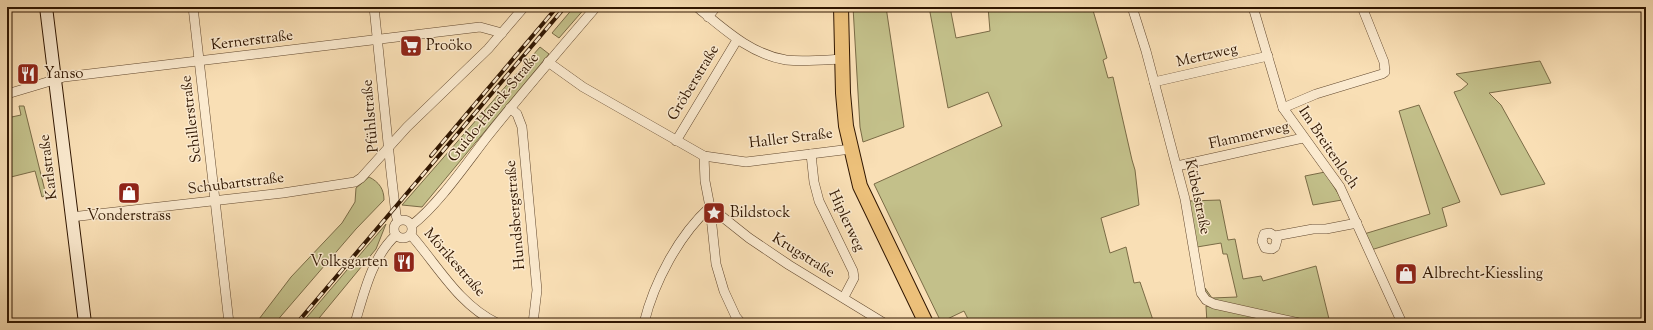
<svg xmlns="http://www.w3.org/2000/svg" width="1653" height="330" viewBox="0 0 1653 330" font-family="'Sorts Mill Goudy',serif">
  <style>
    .green { fill: #c3c08a; stroke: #7a6b46 }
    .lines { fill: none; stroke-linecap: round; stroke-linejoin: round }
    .street-casing { stroke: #62482e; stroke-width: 10 }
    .secondary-casing { stroke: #301601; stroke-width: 14 }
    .primary-casing { stroke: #301601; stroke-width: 16 }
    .street { stroke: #fbeacf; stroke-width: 9 }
    .secondary { stroke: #fbeacf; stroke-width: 12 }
    .primary { stroke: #ecc07a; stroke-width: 14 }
    .rail-casing { stroke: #301601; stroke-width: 4 }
    .rail { stroke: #fbeacf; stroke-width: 2.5; stroke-dasharray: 8; stroke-linecap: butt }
    .labels { text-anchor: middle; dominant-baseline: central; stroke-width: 3; stroke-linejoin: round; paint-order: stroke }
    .street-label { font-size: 15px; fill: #301601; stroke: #fbeacf }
    .poi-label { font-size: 15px; fill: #301601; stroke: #fbeacf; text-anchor: start }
  </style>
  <rect width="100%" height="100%" fill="#f9dfb5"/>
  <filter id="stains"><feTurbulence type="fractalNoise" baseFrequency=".005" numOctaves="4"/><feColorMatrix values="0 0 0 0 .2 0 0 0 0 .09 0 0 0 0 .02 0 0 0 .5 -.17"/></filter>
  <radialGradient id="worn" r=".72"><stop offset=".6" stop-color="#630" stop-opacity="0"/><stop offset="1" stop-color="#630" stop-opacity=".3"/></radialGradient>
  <!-- green -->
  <g class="green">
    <polygon points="574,7 586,7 559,38 552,33"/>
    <polygon points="853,7 886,7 904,127 863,142 860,127"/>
    <polygon points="929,7 950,7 956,38 990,31 988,7 1092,7 1107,58 1103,60 1108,78 1113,77 1132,160 1135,170 1139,205 1101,218 1110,253 1126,247 1134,283 1140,282 1154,323 970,323 964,311 941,322 874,184 1002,126 988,92 948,108"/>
    <polygon points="540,47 549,54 422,207 402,205"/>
    <polygon points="1540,61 1551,83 1489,93 1501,105 1545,184 1501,195 1454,92 1461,90 1468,84 1456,74"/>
    <polygon points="1419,105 1460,202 1442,208 1447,226 1371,250 1364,234 1430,214 1399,111"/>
    <polygon points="19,106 24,106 46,195 42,197 35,171 7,178 7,118 21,115"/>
    <polygon points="1325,172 1342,200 1313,205 1305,176"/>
    <path d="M 369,177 C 379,182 384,189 384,200 L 356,229 L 275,323 L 256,323 L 291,277 L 342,223 L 355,202 L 356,188 Z"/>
    <polygon points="1220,200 1228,240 1235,239 1243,279 1261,276 1263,281 1316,266 1330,323 1317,323 1229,304 1220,304 1205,294 1205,288 1212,298 1237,297 1227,254 1223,254 1221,243 1197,247 1189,201"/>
    <polygon points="386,224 376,249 315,323 302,323"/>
    <polygon points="1206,306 1284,323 1207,323"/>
  </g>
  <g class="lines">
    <!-- street casing -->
    <g class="street-casing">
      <g id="street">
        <polyline points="193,7 229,323"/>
        <polyline points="374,7 391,172 396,215 398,221"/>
        <path d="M 697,7 C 724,29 750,54 786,60 C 804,62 824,60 842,59"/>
        <polyline points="1132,7 1146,51 1185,199 1201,293 1206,300 1214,304 1299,323"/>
        <polyline points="1253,7 1283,108 1340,187 1402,323"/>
        <polyline points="708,17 716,7"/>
        <polyline points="548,62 583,87 704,156 746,162 851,149"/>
        <polyline points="1154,82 1268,56"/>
        <polyline points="7,94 64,77 480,27 502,33"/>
        <polyline points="510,108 517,114 522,127 537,290 533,323"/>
        <polyline points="1283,108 1316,94 1382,74 1385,72 1384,62 1362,7"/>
        <polyline points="676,141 737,40"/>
        <polyline points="811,154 814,182 819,201 853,271 854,278 844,297"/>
        <polyline points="704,156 705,181 710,207 716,264 724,291 736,317 741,323"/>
        <polyline points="1177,166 1303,138"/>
        <polyline points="710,207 749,238 789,265 884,323"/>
        <polyline points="71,217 283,193 355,182 361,178 407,127 488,49 524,7"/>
        <circle cx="403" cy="229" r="9"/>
        <path d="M 412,225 C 438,205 466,164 487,137 C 522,93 559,50 596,7"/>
        <path d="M 411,235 C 438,266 459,305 497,323"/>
        <polyline points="1275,236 1277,240 1275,247 1272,249 1265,248 1262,241 1264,234 1270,233 1275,236 1313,229 1326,229 1357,223"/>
        <path d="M 355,323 C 364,293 372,257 396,235"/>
        <path d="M 644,323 C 654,282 679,235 710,207"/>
      </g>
    </g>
    <!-- secondary casing -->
    <g class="secondary-casing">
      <polyline id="secondary" points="46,7 85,323"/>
    </g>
    <!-- primary casing -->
    <g class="primary-casing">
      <polyline id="primary" points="841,7 843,93 846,126 860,186 926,323"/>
    </g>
    <!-- street -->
    <use href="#street" class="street"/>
    <!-- secondary -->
    <use href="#secondary" class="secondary"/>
    <!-- primary -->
    <use href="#primary" class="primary"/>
    <!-- rail casing -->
    <g class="rail-casing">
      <g id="rail">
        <polyline points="431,156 557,7"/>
        <polyline points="297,323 565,7"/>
      </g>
    </g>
    <!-- rail -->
    <use href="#rail" class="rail"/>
  </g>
  <!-- icons -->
  <defs>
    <g id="supermarket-square" transform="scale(1.15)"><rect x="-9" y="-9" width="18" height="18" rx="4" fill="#8f2418" stroke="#fbeacf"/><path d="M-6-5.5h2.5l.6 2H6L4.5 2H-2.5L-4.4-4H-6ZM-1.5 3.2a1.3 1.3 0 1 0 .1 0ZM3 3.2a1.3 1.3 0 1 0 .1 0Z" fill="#fff"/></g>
    <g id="restaurant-square" transform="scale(1.15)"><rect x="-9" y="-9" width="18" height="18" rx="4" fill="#8f2418" stroke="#fbeacf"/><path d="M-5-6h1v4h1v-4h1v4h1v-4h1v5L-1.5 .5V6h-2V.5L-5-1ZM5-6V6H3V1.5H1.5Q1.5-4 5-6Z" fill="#fff"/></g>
    <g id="shop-square" transform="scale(1.15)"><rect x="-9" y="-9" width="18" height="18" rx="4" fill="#8f2418" stroke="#fbeacf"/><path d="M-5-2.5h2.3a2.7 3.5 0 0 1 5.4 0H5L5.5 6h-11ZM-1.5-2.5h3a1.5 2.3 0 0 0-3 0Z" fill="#fff"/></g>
    <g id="sight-square" transform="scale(1.15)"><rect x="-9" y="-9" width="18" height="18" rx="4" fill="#8f2418" stroke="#fbeacf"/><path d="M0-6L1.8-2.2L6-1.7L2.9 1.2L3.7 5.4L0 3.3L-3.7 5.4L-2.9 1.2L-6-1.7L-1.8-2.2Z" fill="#fff"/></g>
  </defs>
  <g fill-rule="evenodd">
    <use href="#supermarket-square" x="411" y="46"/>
    <use href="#restaurant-square" x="28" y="74"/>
    <use href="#shop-square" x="129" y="193"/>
    <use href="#sight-square" x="714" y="213"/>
    <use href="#restaurant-square" x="404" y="262"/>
    <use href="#shop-square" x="1406" y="274"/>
  </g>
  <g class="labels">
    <!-- street labels -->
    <g class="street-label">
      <text transform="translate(252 41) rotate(-7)">Kernerstraße</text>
      <text transform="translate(1207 56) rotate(-13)">Mertzweg</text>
      <text transform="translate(694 83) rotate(-59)">Gröberstraße</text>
      <text transform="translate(494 108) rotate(-51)">Guido-Hauck-Straße</text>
      <text transform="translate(371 116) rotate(-95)">Pfühlstraße</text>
      <text transform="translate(192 119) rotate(-97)">Schillerstraße</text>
      <text transform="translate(1249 136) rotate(-13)">Flammerweg</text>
      <text transform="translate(791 139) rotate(-7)">Haller Straße</text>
      <text transform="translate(1328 148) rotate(56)">Im Breitenloch</text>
      <text transform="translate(49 167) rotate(-97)">Karlstraße</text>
      <text transform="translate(236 184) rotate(-7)">Schubartstraße</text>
      <text transform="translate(1197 197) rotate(78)">Kübelstraße</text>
      <text transform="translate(516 215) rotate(-95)">Hundsbergstraße</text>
      <text transform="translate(846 221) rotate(65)">Hiplerweg</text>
      <text transform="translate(803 256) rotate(32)">Krugstraße</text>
      <text transform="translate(454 263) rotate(49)">Mörikestraße</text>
    </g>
    <!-- poi labels -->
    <g class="poi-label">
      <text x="426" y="46">Proöko</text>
      <text x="44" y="74">Yanso</text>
      <text x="730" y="213">Bildstock</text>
      <text x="129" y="216" text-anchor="middle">Vonderstrass</text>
      <text x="388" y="262" text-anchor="end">Volksgarten</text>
      <text x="1422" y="274">Albrecht-Kiessling</text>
    </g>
  </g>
  <!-- margin -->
  <rect width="1653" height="330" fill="none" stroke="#f9dfb5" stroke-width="24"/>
  <rect x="8" y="8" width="1637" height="314" fill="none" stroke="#301601" stroke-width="2"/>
  <rect x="12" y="12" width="1629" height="306" fill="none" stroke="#301601"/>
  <rect width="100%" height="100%" filter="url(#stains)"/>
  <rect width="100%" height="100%" fill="url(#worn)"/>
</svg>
